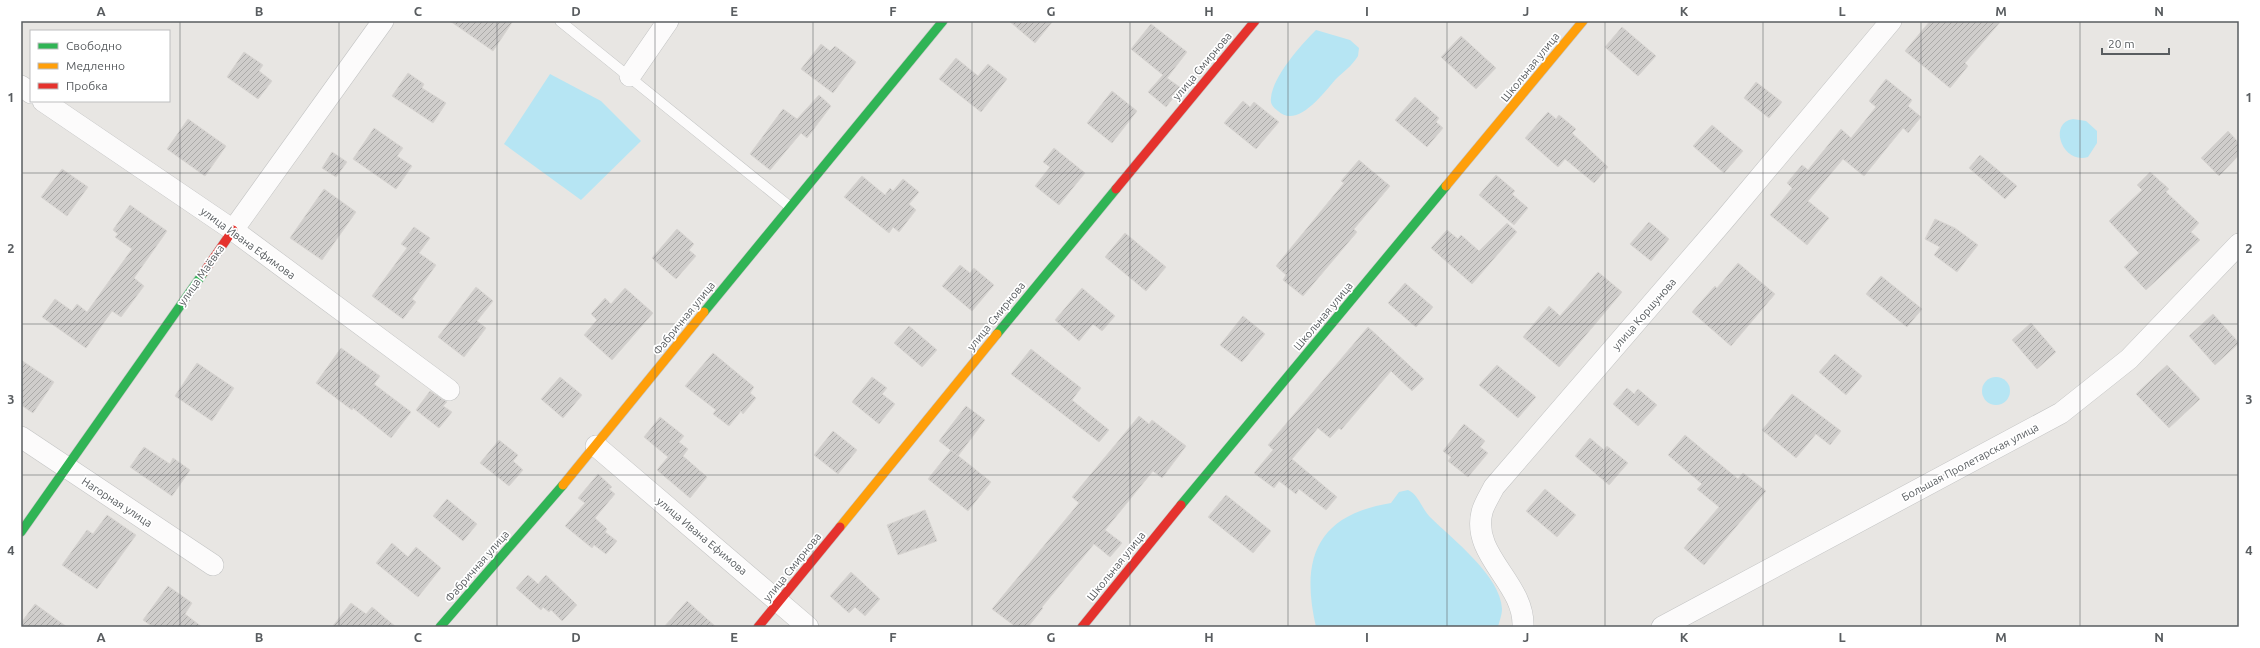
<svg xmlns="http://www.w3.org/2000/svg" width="2260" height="648" viewBox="0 0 2260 648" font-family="Ubuntu,sans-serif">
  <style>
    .water { fill: #b6e5f3 }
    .building { fill: url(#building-hatch); stroke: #d8d5d2 }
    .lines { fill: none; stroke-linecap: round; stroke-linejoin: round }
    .lane-casing { stroke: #c2c3c3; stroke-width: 11 }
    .street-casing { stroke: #c2c3c3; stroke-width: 22 }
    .fast-casing { stroke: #c2c3c2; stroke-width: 10 }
    .slow-casing { stroke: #c2c3c2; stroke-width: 10 }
    .jam-casing { stroke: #c2c3c2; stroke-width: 10 }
    .lane { stroke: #fcfbfb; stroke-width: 10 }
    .street { stroke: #fcfbfb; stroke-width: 21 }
    .fast { stroke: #30b455; stroke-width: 9 }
    .slow { stroke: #ff9f0a; stroke-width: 9 }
    .jam { stroke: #e5322d; stroke-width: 9 }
    .grid { fill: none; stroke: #595d60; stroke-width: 1; stroke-opacity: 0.55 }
    .labels { text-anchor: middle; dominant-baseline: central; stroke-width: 3.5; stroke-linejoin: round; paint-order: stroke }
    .street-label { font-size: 11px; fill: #595d60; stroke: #fff }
    .neatline { fill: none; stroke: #595d60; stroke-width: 1.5 }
    .grid-label { font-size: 13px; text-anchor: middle; font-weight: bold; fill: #595d60 }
  </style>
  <defs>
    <pattern id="building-hatch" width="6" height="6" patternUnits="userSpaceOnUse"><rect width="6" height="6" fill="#cfcdcb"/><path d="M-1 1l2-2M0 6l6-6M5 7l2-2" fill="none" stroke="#abaaa8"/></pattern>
  </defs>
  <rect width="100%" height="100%" fill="#e8e6e3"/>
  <!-- water -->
  <g class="water">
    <path d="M 1316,30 L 1350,40 L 1359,48 L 1358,56 C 1352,66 1343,72 1335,80 C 1323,94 1297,129 1278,111 C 1273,107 1270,104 1271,98 C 1273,76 1301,45 1316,30 Z"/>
    <polygon points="550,74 601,101 641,141 581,200 504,144"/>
    <path d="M 2073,119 L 2086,121 L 2097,131 L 2097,143 L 2088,157 C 2063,165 2047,123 2073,119 Z"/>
    <circle cx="1996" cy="391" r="14"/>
    <path d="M 1408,490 C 1418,494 1422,509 1430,517 C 1452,539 1501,576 1502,609 C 1502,615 1499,622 1498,627 L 1316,627 C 1300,558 1317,515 1391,503 L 1399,492 Z"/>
  </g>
  <!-- building -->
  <g class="building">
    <polygon points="450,21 513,21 493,51"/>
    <polygon points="1009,21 1053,21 1035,43"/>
    <polygon points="1930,21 2001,21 1965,63 1968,66 1950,88 1905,51"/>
    <polygon points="1151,24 1187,52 1167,78 1181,88 1166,107 1148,92 1163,75 1131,49"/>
    <polygon points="1622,27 1656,56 1638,76 1605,47"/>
    <polygon points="1461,36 1496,68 1476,89 1441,57"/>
    <polygon points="821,44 830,51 835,46 856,62 833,93 801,69"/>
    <polygon points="244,52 263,65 259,71 272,81 258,99 227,77"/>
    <polygon points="956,58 978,76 988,64 1007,79 981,112 939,79"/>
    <polygon points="408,73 424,84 422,88 446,103 433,123 392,96"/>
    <polygon points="1886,79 1912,100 1908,106 1921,117 1908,133 1903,128 1864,176 1843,159 1808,201 1829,218 1807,245 1770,215 1792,188 1787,183 1802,165 1808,170 1841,129 1851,138 1876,107 1869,101"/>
    <polygon points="1756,82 1782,102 1769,118 1744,98"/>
    <polygon points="1112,91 1137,111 1112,143 1087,123"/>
    <polygon points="819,95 831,106 807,138 801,133 770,170 750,154 783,109 797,119"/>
    <polygon points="1415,97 1439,118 1436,122 1443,128 1427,147 1395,120"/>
    <polygon points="1243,101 1250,107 1254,102 1279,122 1256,149 1224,123"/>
    <polygon points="1548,112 1556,119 1559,115 1576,129 1572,133 1608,167 1594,183 1565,159 1558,167 1525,138"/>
    <polygon points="188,119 226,146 205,176 167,149"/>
    <polygon points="1712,125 1743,151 1724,173 1693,146"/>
    <polygon points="374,128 403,148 397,156 412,166 396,189 353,159"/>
    <polygon points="2228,131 2239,143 2239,155 2219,176 2201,158"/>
    <polygon points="1054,148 1085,173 1059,205 1035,186 1050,167 1043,162"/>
    <polygon points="332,152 347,162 336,177 322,168"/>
    <polygon points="1980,155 2017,186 2005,199 1969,168"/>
    <polygon points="1359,160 1390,186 1354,229 1357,232 1303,296 1283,280 1286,275 1276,266 1344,183 1341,181"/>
    <polygon points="62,169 88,187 67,216 41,197"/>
    <polygon points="2150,172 2169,189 2166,192 2199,223 2191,232 2200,240 2146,290 2124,267 2139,253 2109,221 2142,190 2137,185"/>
    <polygon points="1496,175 1515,191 1512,194 1528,208 1514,225 1479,195"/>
    <polygon points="862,176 885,195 890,188 893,191 903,179 919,192 909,204 916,210 899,232 893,227 889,233 844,197"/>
    <polygon points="324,189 356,212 322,260 290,238"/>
    <polygon points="130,205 167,231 134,278 144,286 121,317 112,311 86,348 42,317 55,299 72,311 77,304 87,312 132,249 115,237 118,234 113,230"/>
    <polygon points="1935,219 1955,228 1978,245 1957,272 1934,255 1940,247 1925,239"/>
    <polygon points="1649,222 1669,239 1651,261 1630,244"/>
    <polygon points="1507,223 1517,232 1472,284 1431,248 1447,230 1458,239 1461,235 1479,251"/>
    <polygon points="414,227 430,238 419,253 436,265 412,299 416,302 403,319 372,296 407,248 401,244"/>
    <polygon points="677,229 694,244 689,250 696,256 676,279 652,258"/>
    <polygon points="1125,233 1166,267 1146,291 1105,257"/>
    <polygon points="1738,263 1775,294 1731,346 1692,312 1715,286 1717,288"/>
    <polygon points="960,265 970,273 974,268 994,285 972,311 942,286"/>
    <polygon points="1598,272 1622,292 1559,367 1523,337 1549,306 1560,316"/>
    <polygon points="1881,276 1922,309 1907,327 1866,294"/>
    <polygon points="1405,283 1433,307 1416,327 1388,303"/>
    <polygon points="476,287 493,301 477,321 486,328 464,357 438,337"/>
    <polygon points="625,288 653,313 612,360 584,335 597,320 591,314 605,298 611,304"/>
    <polygon points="1082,288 1115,316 1102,331 1093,324 1079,341 1055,320"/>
    <polygon points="2213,314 2239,343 2215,365 2189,336"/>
    <polygon points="1243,316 1265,334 1242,362 1220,345"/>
    <polygon points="2031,323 2056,352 2037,369 2012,340"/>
    <polygon points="909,326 937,350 922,367 894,343"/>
    <polygon points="1368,327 1424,379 1412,391 1391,371 1341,430 1339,428 1330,438 1318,428 1292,459 1337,497 1326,510 1299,489 1296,494 1279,481 1274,488 1254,473 1273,450 1268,445"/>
    <polygon points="341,348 380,376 374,384 411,412 391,438 353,408 352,410 316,383"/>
    <polygon points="1031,349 1081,388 1072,400 1109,430 1099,442 1011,374"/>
    <polygon points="713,353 754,387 750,393 756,398 743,414 741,411 729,426 713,414 716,410 685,386"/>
    <polygon points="1835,354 1862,376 1846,395 1819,372"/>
    <polygon points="21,360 54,382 33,413 21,405"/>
    <polygon points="197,363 234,388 212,421 175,396"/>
    <polygon points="1497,365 1536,397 1518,418 1479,385"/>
    <polygon points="2167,365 2200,399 2169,428 2136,394"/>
    <polygon points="560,377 582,395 563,418 541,399"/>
    <polygon points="872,377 887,388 882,394 895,404 879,424 852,402"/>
    <polygon points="1627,388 1634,394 1638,389 1657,405 1638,426 1613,404"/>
    <polygon points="430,391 447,402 443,406 452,412 439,428 416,410"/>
    <polygon points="1792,394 1841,431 1830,445 1816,434 1796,458 1762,430"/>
    <polygon points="966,406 985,420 958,456 939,441"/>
    <polygon points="1139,416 1149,424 1152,420 1186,446 1162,478 1153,471 1105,530 1122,543 1110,557 1094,544 1042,607 1043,608 1028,627 1016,627 992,609 1079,503 1072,497"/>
    <polygon points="660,417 684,436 679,442 688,449 683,456 707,477 690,498 657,470 668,457 644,437"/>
    <polygon points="1464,424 1485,441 1480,447 1488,453 1468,477 1448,461 1451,457 1443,451"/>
    <polygon points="833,431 857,450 838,474 814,455"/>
    <polygon points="1685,435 1738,479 1743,473 1766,491 1704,565 1684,548 1719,507 1697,489 1702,484 1668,455"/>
    <polygon points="1590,438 1604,450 1607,446 1628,463 1609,485 1575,456"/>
    <polygon points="499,440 518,455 513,461 523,470 509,486 480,463"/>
    <polygon points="144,447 170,464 173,458 190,470 172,496 130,467"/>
    <polygon points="951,450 991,482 968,511 928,479"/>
    <polygon points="598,474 612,487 609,489 615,494 595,518 607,529 605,532 617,541 606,554 594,545 592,548 565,526 585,503 578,498"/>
    <polygon points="1545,489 1576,515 1557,537 1526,511"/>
    <polygon points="1226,495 1271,531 1253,553 1208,517"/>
    <polygon points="447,499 477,524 463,541 433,516"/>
    <polygon points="925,510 937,541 898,555 887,525"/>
    <polygon points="107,515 136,535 97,589 62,565 87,530 93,534"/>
    <polygon points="392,543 408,557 416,547 441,568 418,597 376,563"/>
    <polygon points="851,572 880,599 865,616 855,607 849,613 830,596"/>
    <polygon points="528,575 538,584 546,575 577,605 562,621 551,610 549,612 543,607 541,610 516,588"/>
    <polygon points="168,586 192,603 185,614 202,627 153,627 143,620"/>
    <polygon points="687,601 716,627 664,627"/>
    <polygon points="351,603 366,614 372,607 396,627 332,627"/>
    <polygon points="35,604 67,627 21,627 21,623"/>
  </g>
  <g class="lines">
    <!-- lane casing -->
    <g class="lane-casing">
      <polyline id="lane" points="560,21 789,206"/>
    </g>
    <!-- street casing -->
    <g class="street-casing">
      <g id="street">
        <polyline points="630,76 668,21"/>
        <polyline points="21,86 31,93"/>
        <polyline points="43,101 233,230 449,390"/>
        <polyline points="233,230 383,21"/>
        <polyline points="21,437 213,565"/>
        <polyline points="596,446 808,627"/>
        <path d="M 1523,627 C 1525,583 1471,556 1482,512 C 1484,504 1490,495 1494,487 L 1725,219 L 1891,21"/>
        <polyline points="1662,627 2061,413 2129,359 2239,244"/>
      </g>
    </g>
    <!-- fast casing -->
    <g class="fast-casing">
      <g id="fast">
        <polyline points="704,312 943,21"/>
        <polyline points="997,334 1116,189"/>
        <polyline points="1181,505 1446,186"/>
        <polyline points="21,532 204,272"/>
        <polyline points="440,627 563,485"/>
      </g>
    </g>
    <!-- slow casing -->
    <g class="slow-casing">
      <g id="slow">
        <polyline points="1446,186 1583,21"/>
        <polyline points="563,485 704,312"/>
        <polyline points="840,527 997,334"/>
      </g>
    </g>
    <!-- jam casing -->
    <g class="jam-casing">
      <g id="jam">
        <polyline points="1116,189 1255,21"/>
        <polyline points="204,272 233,230"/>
        <polyline points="758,627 840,527"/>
        <polyline points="1082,627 1181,505"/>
      </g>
    </g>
    <!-- lane -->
    <use href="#lane" class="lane"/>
    <!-- street -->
    <use href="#street" class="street"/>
    <!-- fast -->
    <use href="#fast" class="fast"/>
    <!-- slow -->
    <use href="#slow" class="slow"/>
    <!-- jam -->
    <use href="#jam" class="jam"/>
  </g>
  <!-- grid -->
  <path class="grid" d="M 180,21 L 180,627M 339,21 L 339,627M 497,21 L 497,627M 655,21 L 655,627M 813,21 L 813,627M 972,21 L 972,627M 1130,21 L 1130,627M 1288,21 L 1288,627M 1447,21 L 1447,627M 1605,21 L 1605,627M 1763,21 L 1763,627M 1921,21 L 1921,627M 2080,21 L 2080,627M 21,173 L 2239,173M 21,324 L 2239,324M 21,475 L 2239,475"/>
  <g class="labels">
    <!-- street labels -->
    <g class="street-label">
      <text transform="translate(1202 66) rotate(-50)">улица Смирнова</text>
      <text transform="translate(1530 67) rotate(-51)">Школьная улица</text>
      <text transform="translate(248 243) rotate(36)">улица Ивана Ефимова</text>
      <text transform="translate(201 275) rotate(-55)">улица Маёвка</text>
      <text transform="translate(1644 314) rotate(-49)">улица Коршунова</text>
      <text transform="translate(996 316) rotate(-51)">улица Смирнова</text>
      <text transform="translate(1323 316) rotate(-50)">Школьная улица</text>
      <text transform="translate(684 318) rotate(-51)">Фабричная улица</text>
      <text transform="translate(1970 462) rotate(-28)">Большая Пролетарская улица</text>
      <text transform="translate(117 502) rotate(33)">Нагорная улица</text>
      <text transform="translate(702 536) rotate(40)">улица Ивана Ефимова</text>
      <text transform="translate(477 566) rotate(-49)">Фабричная улица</text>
      <text transform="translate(1116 566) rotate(-51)">Школьная улица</text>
      <text transform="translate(792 567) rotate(-51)">улица Смирнова</text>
    </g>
  </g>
  <!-- border -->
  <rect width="2260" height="648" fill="none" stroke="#ffffff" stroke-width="44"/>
  <!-- legend -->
  <rect x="30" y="30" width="140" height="72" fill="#ffffff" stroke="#bdbebf"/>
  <rect x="38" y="43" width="20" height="6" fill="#30b455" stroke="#bdbebf"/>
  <text x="66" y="50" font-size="12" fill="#595d60">Свободно</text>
  <rect x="38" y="63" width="20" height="6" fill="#ff9f0a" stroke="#bdbebf"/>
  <text x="66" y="70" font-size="12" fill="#595d60">Медленно</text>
  <rect x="38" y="83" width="20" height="6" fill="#e5322d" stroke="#bdbebf"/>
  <text x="66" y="90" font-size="12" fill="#595d60">Пробка</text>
  <!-- scale -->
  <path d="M2102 48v6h67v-6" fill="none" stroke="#595d60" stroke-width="2"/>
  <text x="2108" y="48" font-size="12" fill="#595d60" stroke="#ffffff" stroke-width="3" paint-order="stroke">20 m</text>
  <rect x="22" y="22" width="2216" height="604" class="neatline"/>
  <g class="grid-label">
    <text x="101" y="16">A</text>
    <text x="259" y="16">B</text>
    <text x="418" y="16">C</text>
    <text x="576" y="16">D</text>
    <text x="734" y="16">E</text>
    <text x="893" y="16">F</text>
    <text x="1051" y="16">G</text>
    <text x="1209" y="16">H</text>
    <text x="1367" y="16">I</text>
    <text x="1526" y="16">J</text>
    <text x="1684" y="16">K</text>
    <text x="1842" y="16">L</text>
    <text x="2001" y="16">M</text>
    <text x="2159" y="16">N</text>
    <text x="11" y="102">1</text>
    <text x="2249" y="102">1</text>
    <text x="11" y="253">2</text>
    <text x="2249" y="253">2</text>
    <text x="11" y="404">3</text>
    <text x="2249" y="404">3</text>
    <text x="11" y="555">4</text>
    <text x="2249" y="555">4</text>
    <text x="101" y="642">A</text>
    <text x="259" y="642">B</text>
    <text x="418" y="642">C</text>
    <text x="576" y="642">D</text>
    <text x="734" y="642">E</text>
    <text x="893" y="642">F</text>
    <text x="1051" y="642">G</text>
    <text x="1209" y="642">H</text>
    <text x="1367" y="642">I</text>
    <text x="1526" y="642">J</text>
    <text x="1684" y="642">K</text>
    <text x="1842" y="642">L</text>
    <text x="2001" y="642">M</text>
    <text x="2159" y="642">N</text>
  </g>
</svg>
